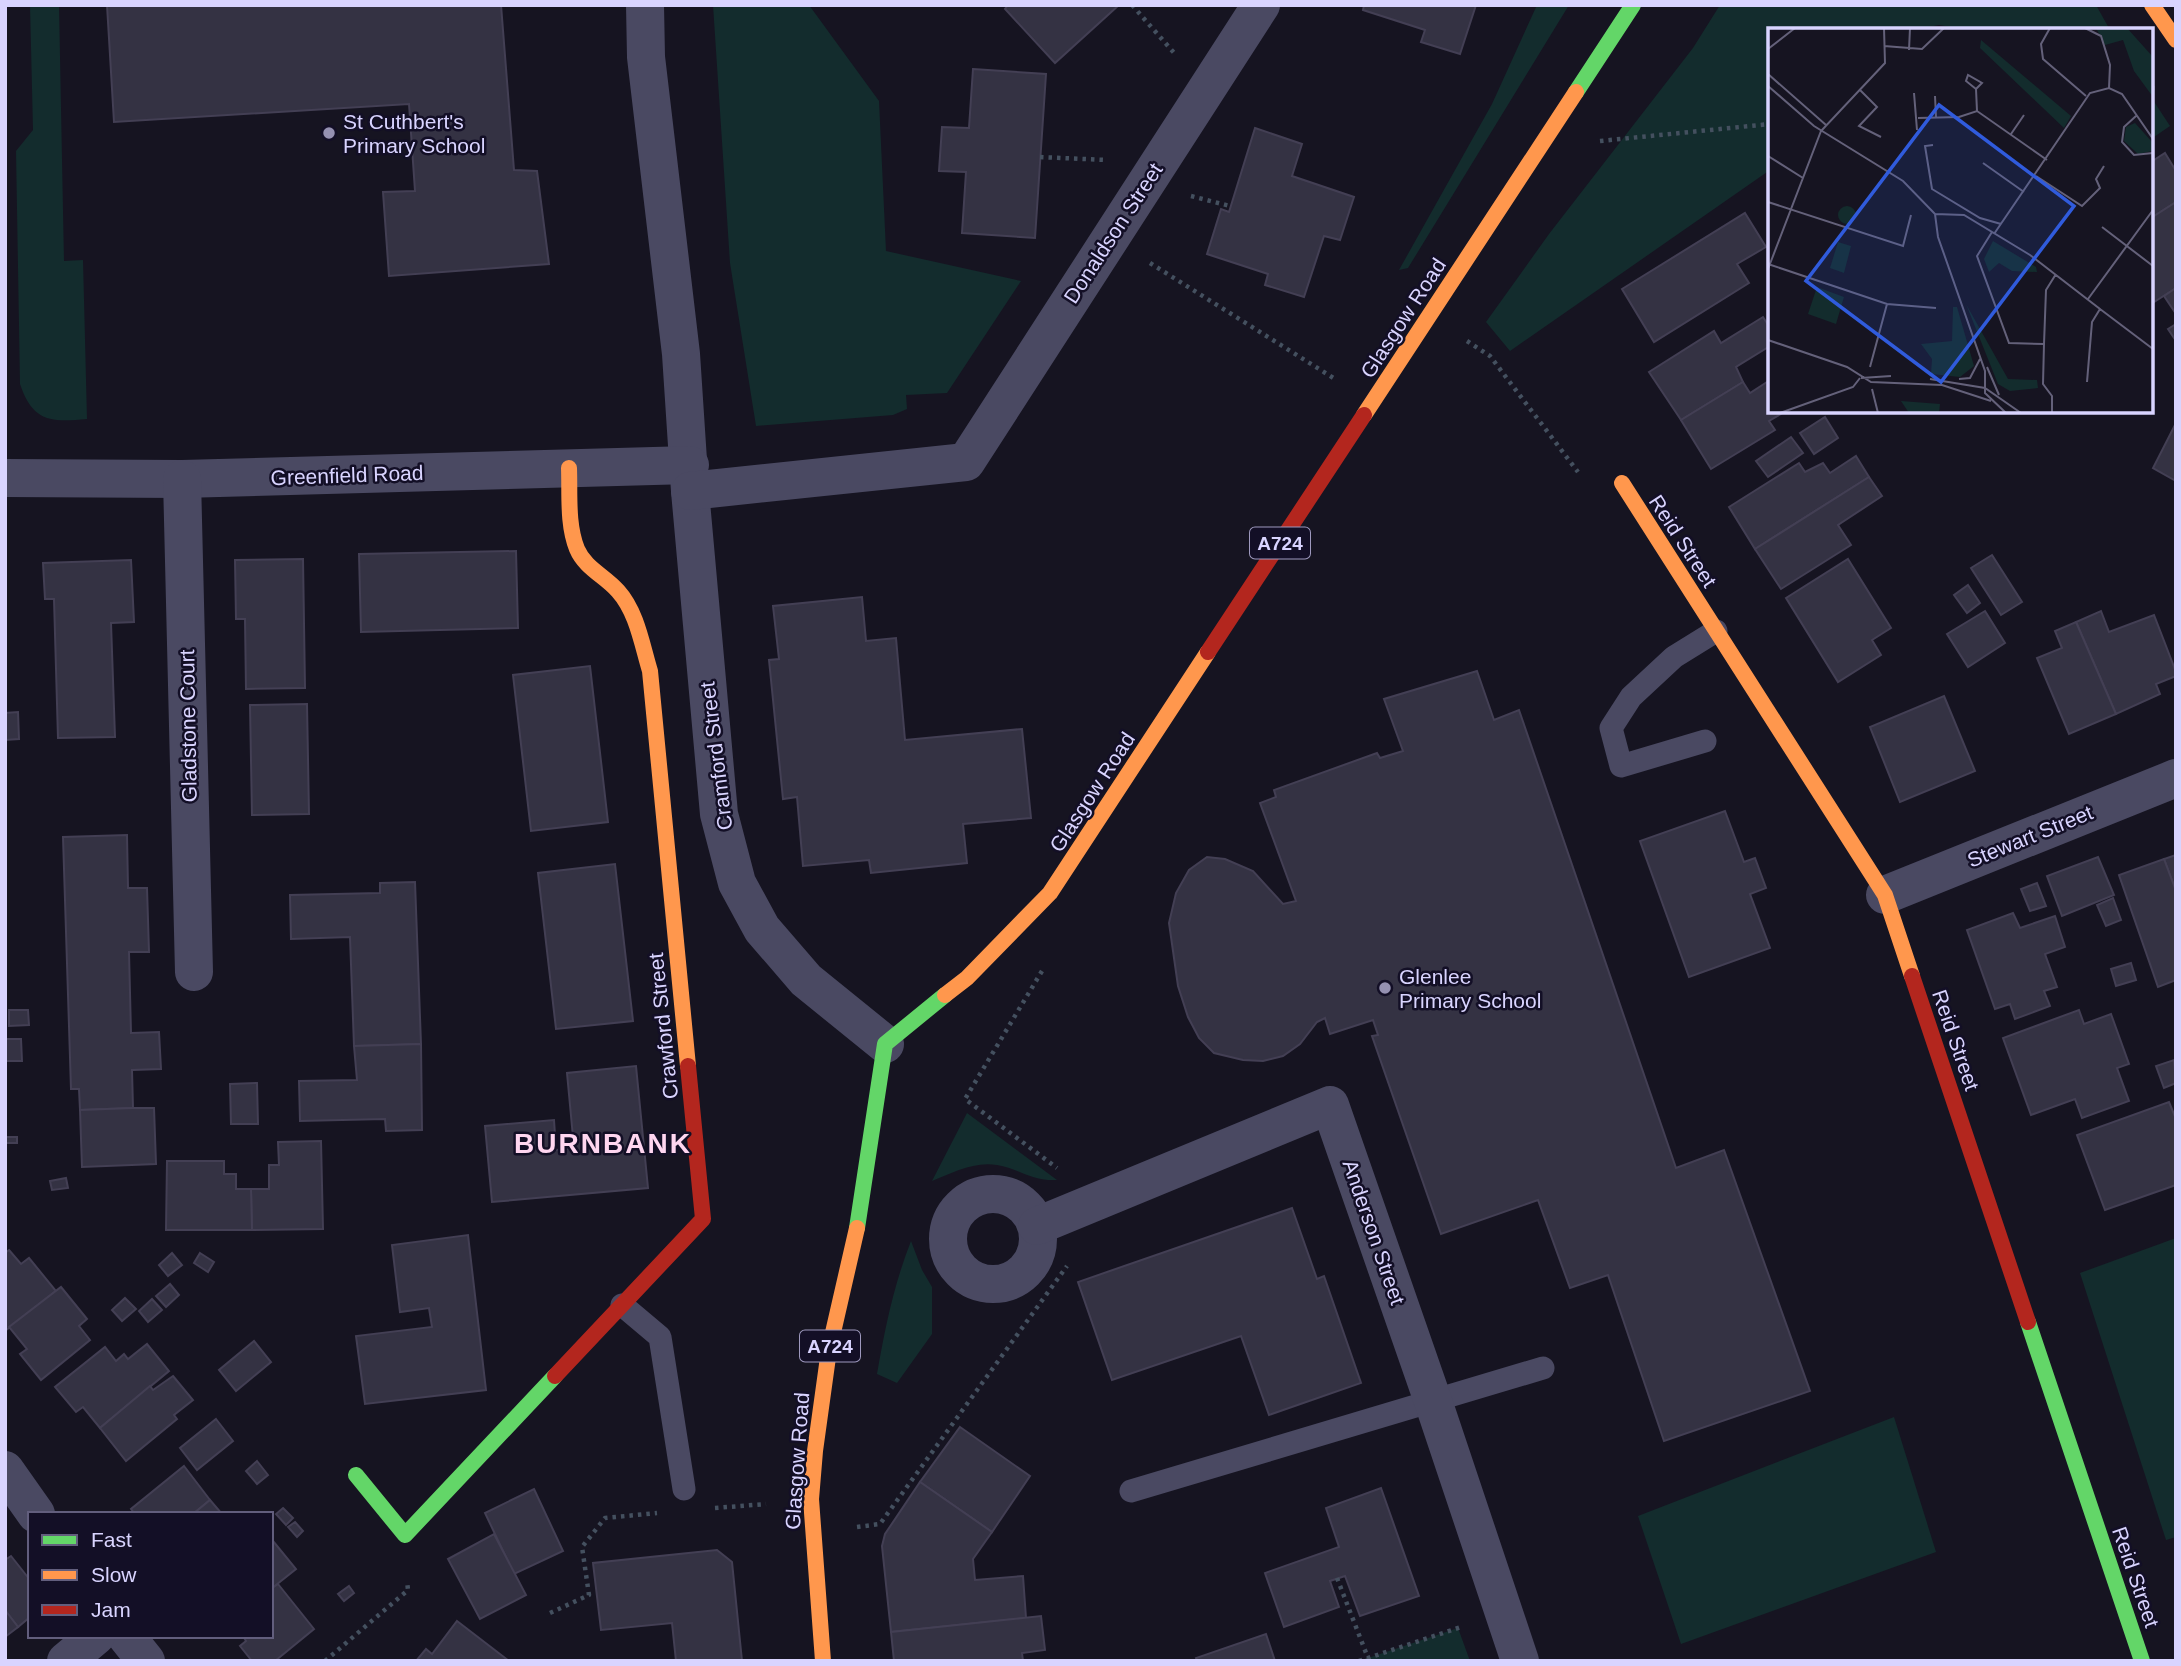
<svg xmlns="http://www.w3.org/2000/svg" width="2181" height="1666" viewBox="0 0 2181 1666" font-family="Arial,sans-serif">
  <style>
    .green { fill: #132c2d }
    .building { fill: #343243; stroke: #433f54; stroke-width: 2 }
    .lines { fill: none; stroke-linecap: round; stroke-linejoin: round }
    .path { stroke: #44505f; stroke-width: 4.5; stroke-dasharray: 3.5 5; stroke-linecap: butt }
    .lane { stroke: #4a4962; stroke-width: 23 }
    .street { stroke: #4a4962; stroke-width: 38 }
    .fast { stroke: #63d668; stroke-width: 16 }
    .slow { stroke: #ff974d; stroke-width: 16 }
    .jam { stroke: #b3261e; stroke-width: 16 }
    .poi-dot { fill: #9591b1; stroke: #130f26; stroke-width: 2.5 }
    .labels { text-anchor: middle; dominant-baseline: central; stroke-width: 5; stroke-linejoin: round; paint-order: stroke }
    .shield { fill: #130f26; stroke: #9e99be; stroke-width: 2 }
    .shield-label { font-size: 19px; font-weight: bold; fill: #d9d4ff }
    .poi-label { font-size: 21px; fill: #d9d4ff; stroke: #130f26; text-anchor: start }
    .street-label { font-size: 21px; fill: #d9d4ff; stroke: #130f26 }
    .district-label { font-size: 28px; font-weight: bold; letter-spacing: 2px; fill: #ffd6f0; stroke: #130f26 }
    .inset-road { fill: none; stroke: #64617a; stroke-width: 2 }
    .view { fill: #305bdc; fill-opacity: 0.15; stroke: #305bdc; stroke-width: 3.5 }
    .inset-edge { fill: none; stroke: #d9d4ff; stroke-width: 3.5 }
  </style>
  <rect width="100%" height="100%" fill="#161421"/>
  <!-- green -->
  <g class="green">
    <path d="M 30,5 L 59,5 L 64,261 L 83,260 L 87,419 C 52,422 33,423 20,384 L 16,151 L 33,130 Z"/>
    <polygon points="713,5 809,5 879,101 886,251 1021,281 947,393 906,395 907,409 893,415 756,426 730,263"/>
    <polygon points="1537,5 1569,5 1408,268 1399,270 1492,104"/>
    <polygon points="1720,5 2096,5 2110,30 1967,30 1939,25 1913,30 1770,30 1770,170 1510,351 1486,322 1549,234 1693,48"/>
    <polygon points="2151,97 2170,126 2151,139"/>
    <path d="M 967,1113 L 1057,1180 C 1030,1181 1021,1169 997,1165 C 974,1161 952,1173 932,1181 Z"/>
    <polygon points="2176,1238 2176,1537 2166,1540 2080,1273"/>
    <path d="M 911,1241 L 922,1270 L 932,1287 L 932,1334 L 897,1383 L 877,1374 C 885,1328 894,1284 911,1241 Z"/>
    <polygon points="1894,1417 1936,1552 1681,1644 1638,1516"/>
    <polygon points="1458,1628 1470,1661 1359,1661"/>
  </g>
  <!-- building -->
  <g class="building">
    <polygon points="107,5 501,5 514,170 537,171 549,264 389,276 383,192 415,191 409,104 114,122"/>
    <polygon points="1008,5 1119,5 1055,63 1005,9"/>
    <polygon points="1364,5 1476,5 1460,54 1421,42 1425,30 1363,10"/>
    <polygon points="973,69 1046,74 1035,238 962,233 966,172 939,171 942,127 969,128"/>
    <polygon points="1255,128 1302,144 1292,176 1354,197 1340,240 1324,236 1304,297 1265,285 1268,274 1207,254 1221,209 1229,212"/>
    <polygon points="2165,153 2176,171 2176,202 2151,218 2151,162"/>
    <polygon points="2176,202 2176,288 2151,304 2151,218"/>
    <polygon points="1745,213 1766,247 1737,264 1749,283 1654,342 1622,289"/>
    <polygon points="2176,288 2176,314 2164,296"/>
    <polygon points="1763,317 1770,328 1770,346 1736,367 1743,382 1681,420 1649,372 1714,331 1721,343"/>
    <polygon points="2176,324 2176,341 2168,329"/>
    <polygon points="1770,380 1770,411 1786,411 1769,421 1775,430 1711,469 1681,420 1743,382 1750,393"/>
    <polygon points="1825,417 1838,438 1814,454 1800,433"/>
    <polygon points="2176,423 2176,481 2153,468"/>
    <polygon points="1791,437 1803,453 1768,477 1756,461"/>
    <polygon points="1856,456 1869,477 1755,549 1729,507 1799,463 1805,472 1823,463 1830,473"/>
    <polygon points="1869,477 1882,496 1838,525 1851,545 1781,589 1755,549"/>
    <polygon points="516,551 518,628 361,632 359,554"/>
    <polygon points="1992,555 2022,602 2001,615 1971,568"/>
    <polygon points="303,559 305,688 246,689 245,619 236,619 235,560"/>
    <polygon points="1848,559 1891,628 1872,640 1881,655 1838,682 1786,598"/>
    <polygon points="131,560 134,622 111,623 115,737 58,738 54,599 45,599 43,563"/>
    <polygon points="1968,585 1980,603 1967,613 1954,595"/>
    <polygon points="862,597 866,641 896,638 905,740 1022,729 1031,818 963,824 967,863 871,873 869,860 803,866 797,797 783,799 769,660 779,659 773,606"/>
    <polygon points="1985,611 2005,643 1968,667 1947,634"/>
    <polygon points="2101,611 2109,632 2154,615 2176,672 2176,676 2156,684 2160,694 2116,714 2076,622"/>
    <polygon points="2076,622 2116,714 2069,734 2037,658 2062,648 2055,631"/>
    <polygon points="590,666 608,822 531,831 513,675"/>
    <polygon points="1477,671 1494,720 1519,710 1676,1168 1724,1150 1810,1391 1664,1441 1608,1275 1570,1288 1538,1200 1441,1234 1372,1036 1378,1035 1373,1020 1330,1034 1325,1018 1317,1022 1300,1044 1283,1056 1263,1061 1243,1060 1214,1053 1199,1038 1188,1017 1178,986 1169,923 1176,893 1189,870 1207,857 1225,859 1253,871 1283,904 1296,901 1260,803 1276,797 1274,790 1377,753 1380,758 1403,751 1384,699"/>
    <polygon points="1944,696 1975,771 1900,802 1870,727"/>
    <polygon points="307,704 309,814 252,815 250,705"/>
    <polygon points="18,712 19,739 5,740 5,713"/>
    <polygon points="1725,811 1744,862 1755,858 1766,888 1750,894 1770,948 1689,977 1640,841"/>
    <polygon points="127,835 128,888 147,888 149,952 129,952 131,1033 159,1032 161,1069 132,1070 133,1108 80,1110 79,1089 71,1089 63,837"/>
    <polygon points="2176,855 2176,891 2164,859"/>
    <polygon points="2098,857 2114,895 2062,916 2047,876"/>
    <polygon points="2164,859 2176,891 2176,980 2158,987 2119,875"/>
    <polygon points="615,864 633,1021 556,1029 538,873"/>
    <polygon points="415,882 421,1044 354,1046 350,937 291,939 290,895 380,893 380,883"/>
    <polygon points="2037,883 2046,906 2030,911 2021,889"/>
    <polygon points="2113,898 2121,920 2106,926 2097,905"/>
    <polygon points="2013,913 2020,928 2055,916 2065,947 2045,954 2057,987 2044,991 2050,1006 2015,1019 2010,1004 1995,1009 1967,930"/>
    <polygon points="2131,963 2136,980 2116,986 2111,969"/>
    <polygon points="9,1010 28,1010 29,1025 9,1026"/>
    <polygon points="2079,1010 2084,1024 2111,1014 2129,1064 2117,1068 2129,1101 2082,1118 2075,1099 2031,1115 2003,1038"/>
    <polygon points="5,1039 21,1039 22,1061 5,1061"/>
    <polygon points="421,1044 422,1130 386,1131 385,1119 300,1121 299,1081 357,1080 354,1046"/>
    <polygon points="2174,1060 2176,1083 2164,1088 2156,1066"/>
    <polygon points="636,1066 648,1188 492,1202 485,1126 554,1120 556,1150 574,1148 567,1073"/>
    <polygon points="257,1083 258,1124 231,1124 230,1084"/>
    <polygon points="2169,1102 2176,1119 2176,1185 2105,1210 2077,1135"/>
    <polygon points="133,1108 154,1108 156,1164 82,1167 80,1110"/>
    <rect x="5" y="1137" width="12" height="6"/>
    <polygon points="321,1141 323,1229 252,1230 251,1189 269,1189 269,1165 279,1165 278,1142"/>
    <polygon points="167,1161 224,1161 224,1174 236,1174 236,1189 251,1189 252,1230 166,1230"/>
    <polygon points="66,1178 68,1188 52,1190 50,1181"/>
    <polygon points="1292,1208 1317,1279 1324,1276 1361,1383 1269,1415 1241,1336 1112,1380 1078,1282"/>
    <polygon points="468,1235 486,1390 365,1404 356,1336 432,1327 429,1308 400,1312 392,1245"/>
    <polygon points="9,1250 21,1264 29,1258 56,1291 5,1331 5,1253"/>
    <polygon points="172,1253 182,1265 168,1276 159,1265"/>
    <polygon points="200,1253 214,1262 208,1272 194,1263"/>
    <polygon points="170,1284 179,1295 166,1307 156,1296"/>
    <polygon points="61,1287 87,1319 79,1326 90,1340 41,1380 20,1354 27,1349 9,1327"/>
    <polygon points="125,1298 136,1309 122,1321 112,1310"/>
    <polygon points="152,1299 162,1310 148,1322 139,1311"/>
    <polygon points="254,1341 271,1362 236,1391 219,1370"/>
    <polygon points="147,1344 169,1371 100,1428 83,1407 76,1412 55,1387 105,1347 116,1361 124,1354 128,1359"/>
    <polygon points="173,1376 193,1400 174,1415 177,1419 126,1461 100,1428 150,1386 153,1390"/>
    <polygon points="216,1419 233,1441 197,1470 180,1448"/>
    <polygon points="960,1427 1030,1476 992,1532 920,1482"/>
    <polygon points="257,1461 268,1475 257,1484 246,1471"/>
    <polygon points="184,1466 210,1500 193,1514 135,1514 131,1509"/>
    <polygon points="920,1482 992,1532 973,1559 975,1580 1023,1576 1026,1618 891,1632 882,1546 885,1534"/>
    <polygon points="1381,1488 1419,1596 1360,1616 1345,1576 1330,1581 1339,1607 1284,1627 1265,1573 1339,1547 1326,1508"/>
    <polygon points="534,1489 563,1551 514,1574 485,1513"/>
    <polygon points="210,1500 222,1514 193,1514"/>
    <polygon points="283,1508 293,1518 286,1525 276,1514"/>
    <polygon points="295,1522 303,1531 297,1537 288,1527"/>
    <polygon points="494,1534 526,1595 480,1619 448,1559"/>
    <polygon points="273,1541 296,1569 271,1589 271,1543"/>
    <polygon points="717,1550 732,1562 742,1661 676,1661 672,1623 601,1630 593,1563"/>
    <polygon points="11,1556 30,1580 30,1617 18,1627 5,1610 5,1560"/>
    <polygon points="278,1584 314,1629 275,1661 252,1661 240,1646 246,1641 243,1636 271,1636 271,1589"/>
    <polygon points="349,1586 354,1593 344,1601 338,1594"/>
    <polygon points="5,1610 18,1627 5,1637"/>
    <polygon points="1041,1616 1045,1650 1022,1653 1023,1661 894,1661 891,1632"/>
    <polygon points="457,1621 509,1661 416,1661 426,1649 432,1654"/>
    <polygon points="1266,1634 1275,1661 1197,1661 1196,1658"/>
  </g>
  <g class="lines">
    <!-- path -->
    <g class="path">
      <polyline points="1132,5 1175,54"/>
      <polyline points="2151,88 2157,88"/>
      <polyline points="1600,141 1770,124"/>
      <polyline points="1040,157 1106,160"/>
      <polyline points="1191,196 1230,206"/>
      <polyline points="1150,263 1335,379"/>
      <polyline points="1467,341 1490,356 1578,472"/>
      <polyline points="1042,971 965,1099 1057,1168"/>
      <polyline points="715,1508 766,1504"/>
      <polyline points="857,1527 880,1524 1067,1266"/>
      <polyline points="1337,1578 1368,1658"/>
      <polyline points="550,1613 589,1595 582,1547 605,1518 657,1513"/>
      <polyline points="325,1661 408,1590 407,1581"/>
      <polyline points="1359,1661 1461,1627"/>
    </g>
    <!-- lane -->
    <g class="lane">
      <polyline points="1705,741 1621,766 1611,728 1631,697 1674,657 1716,631"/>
      <polyline points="622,1305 660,1337 684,1489"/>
      <polyline points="1131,1491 1543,1368"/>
    </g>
    <!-- street -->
    <g class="street">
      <polyline points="645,5 646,57 681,354 690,491 719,814 737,883 762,929 806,980 885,1044"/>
      <polyline points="5,478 182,479 690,465"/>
      <polyline points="182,479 194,972"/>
      <polyline points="690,491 966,462 1261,5"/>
      <polyline points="1885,895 2176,778"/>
      <circle cx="993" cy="1239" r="45"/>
      <polyline points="1037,1226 1330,1105 1433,1401 1520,1661"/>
      <polyline points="5,1470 36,1514"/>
      <polyline points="126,1636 146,1661"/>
      <polyline points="66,1661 96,1636"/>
    </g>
    <!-- fast -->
    <g class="fast">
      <polyline points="1576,92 1633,5"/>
      <polyline points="857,1228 885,1044 945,995"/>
      <polyline points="2028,1322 2142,1661"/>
      <polyline points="356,1475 405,1535 555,1376"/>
    </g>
    <!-- slow -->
    <g class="slow">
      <polyline points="2152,5 2176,40"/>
      <polyline points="1364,415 1576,92"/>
      <path d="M 569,468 C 570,494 567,524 577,549 C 585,568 605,576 618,591 C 637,612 642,645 650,671 L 688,1066"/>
      <polyline points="1622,483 1885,895 1912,976"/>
      <polyline points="945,995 967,978 1050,893 1208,652"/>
      <polyline points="823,1661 811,1499 815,1451 829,1350 857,1228"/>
    </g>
    <!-- jam -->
    <g class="jam">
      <polyline points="1208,652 1364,415"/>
      <polyline points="1912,976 2028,1322"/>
      <polyline points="555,1376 703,1219 688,1066"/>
    </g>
  </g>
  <!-- markers -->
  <g class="poi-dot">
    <circle cx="329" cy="133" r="7"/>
    <circle cx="1385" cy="988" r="7"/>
  </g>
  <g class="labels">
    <!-- shield labels -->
    <g class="shield">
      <rect x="1250" y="527.5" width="60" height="31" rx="5"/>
      <rect x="800" y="1330.5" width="60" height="31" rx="5"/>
    </g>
    <g class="shield-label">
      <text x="1280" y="543">A724</text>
      <text x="830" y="1346">A724</text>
    </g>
    <!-- poi labels -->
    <g class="poi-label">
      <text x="343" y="121">St Cuthbert's<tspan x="343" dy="24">Primary School</tspan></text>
      <text x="1399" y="976">Glenlee<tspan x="1399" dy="24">Primary School</tspan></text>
    </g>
    <!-- street labels -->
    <g class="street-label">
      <text transform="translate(1113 233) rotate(-57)">Donaldson Street</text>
      <text transform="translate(1403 318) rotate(-57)">Glasgow Road</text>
      <text transform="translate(347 475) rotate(-2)">Greenfield Road</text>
      <text transform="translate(1683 541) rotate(57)">Reid Street</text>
      <text transform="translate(188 726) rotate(-91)">Gladstone Court</text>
      <text transform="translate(716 756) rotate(-97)">Cramford Street</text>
      <text transform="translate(1092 792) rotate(-57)">Glasgow Road</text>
      <text transform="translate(2030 836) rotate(-22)">Stewart Street</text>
      <text transform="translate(663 1026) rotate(-96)">Crawford Street</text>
      <text transform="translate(1956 1040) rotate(71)">Reid Street</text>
      <text transform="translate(1374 1232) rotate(71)">Anderson Street</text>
      <text transform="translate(797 1461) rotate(-86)">Glasgow Road</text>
      <text transform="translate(2136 1577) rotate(71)">Reid Street</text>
    </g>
    <!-- district labels -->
    <g class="district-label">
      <text x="603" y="1143">BURNBANK</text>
    </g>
  </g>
  <!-- overview -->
  <g transform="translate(1768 28)">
    <rect width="385" height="385" fill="#161421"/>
    <path d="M 328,0 L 359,0 L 385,29 L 385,69 L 366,43 L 355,12 L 337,17 ZM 213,12 L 303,88 L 296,100 L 212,20 ZM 367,95 L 385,115 L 384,123 L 370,126 L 356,113 L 358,99 ZM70 187a9 9 0 1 1 18 0a9 9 0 1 1-18 0ZM 225,213 L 268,239 L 269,244 L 244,243 L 231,235 L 221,244 L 216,231 ZM 70,214 L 83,218 L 76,245 L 62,240 ZM 49,259 L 76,269 L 68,296 L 40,286 ZM 198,276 L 240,351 L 269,352 L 270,360 L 242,363 L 230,356 ZM 185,279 L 189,279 L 206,338 L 192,349 L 163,346 L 164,331 L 153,316 L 184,313 ZM 133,373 L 172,376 L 171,385 L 141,385 Z" fill="#132c2d"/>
    <path class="inset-road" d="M 282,0 L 273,16 L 275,31 L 318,68M 317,0 L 333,8 L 342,37 L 341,60M 116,18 L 154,21 L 176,0M 0,21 L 27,0M 141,22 L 142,0M 0,46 L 58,97M 0,58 L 46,98 L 135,153 L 167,186 L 170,209 L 217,343 L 217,365 L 238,385M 208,61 L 198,53 L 200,47 L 214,55 L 208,61 L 209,83M 92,62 L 109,79 L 91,98 L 113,109M 146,65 L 149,102M 167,68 L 168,89M 368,88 L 356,99 L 354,114 L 366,127 L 385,125M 150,90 L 191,89 L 209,83 L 279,132M 243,106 L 256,87M 165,117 L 157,118 L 164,161 L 212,190 L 233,196M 0,128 L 35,150M 215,135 L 256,164M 268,148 L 314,178 L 332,160 L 328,151 L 336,138M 0,174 L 135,218 L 143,187M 167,186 L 196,187 L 262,227 L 332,281 L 324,294 L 319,354M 334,199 L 385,238M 224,204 L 209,228 L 241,315 L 276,316M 226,206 L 322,65 L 341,60 L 354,66 L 385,111M 0,236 L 119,276 L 168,280M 0,241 L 53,103 L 117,35 L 116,0M 320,271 L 385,182M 332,281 L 385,321M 0,312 L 79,339 L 103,354 L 174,357 L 223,373M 102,339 L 119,276M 219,339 L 231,367M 93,350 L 123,348M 162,351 L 217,360 L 253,385M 191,351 L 202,350 L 212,331M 104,361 L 110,385M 12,385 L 85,359 L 92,350M 284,385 L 284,368 L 275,356 L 276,316 L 278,262 L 288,246"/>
    <path class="view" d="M 171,77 L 306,178 L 173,354 L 38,253 Z"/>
    <rect width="385" height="385" class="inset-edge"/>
  </g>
  <!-- border -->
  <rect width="2181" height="1666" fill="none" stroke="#d9d4ff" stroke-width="14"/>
  <!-- legend -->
  <rect x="28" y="1512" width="245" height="126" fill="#130f26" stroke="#625e7d" stroke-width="2"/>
  <rect x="42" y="1535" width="35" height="10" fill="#63d668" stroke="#625e7d" stroke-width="2"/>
  <text x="91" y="1547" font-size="21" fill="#d9d4ff">Fast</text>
  <rect x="42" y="1570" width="35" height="10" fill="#ff974d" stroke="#625e7d" stroke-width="2"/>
  <text x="91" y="1582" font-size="21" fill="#d9d4ff">Slow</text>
  <rect x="42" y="1605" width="35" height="10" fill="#b3261e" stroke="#625e7d" stroke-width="2"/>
  <text x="91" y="1617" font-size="21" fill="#d9d4ff">Jam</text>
</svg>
